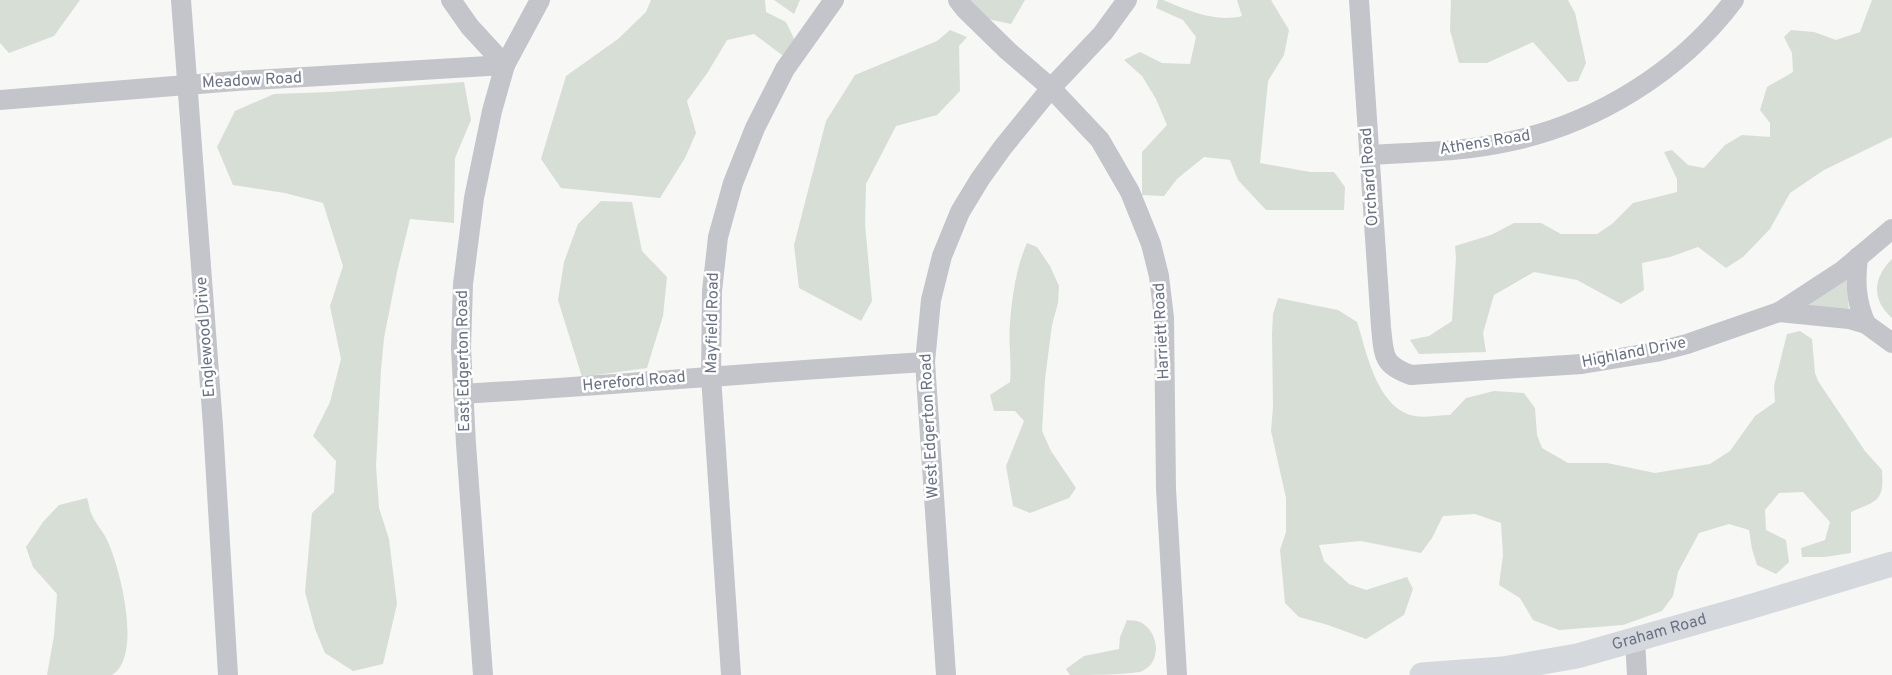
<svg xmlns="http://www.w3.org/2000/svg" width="1892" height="675" viewBox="0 0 1892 675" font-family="Overpass,sans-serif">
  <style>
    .green { fill: #d7ded6 }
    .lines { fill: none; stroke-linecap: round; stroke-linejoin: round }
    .minor { stroke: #c3c5ca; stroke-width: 20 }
    .major { stroke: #d5d8dc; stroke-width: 25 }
    .labels { text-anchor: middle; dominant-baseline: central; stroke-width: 5; stroke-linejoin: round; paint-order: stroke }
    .street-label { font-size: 16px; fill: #697183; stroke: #fff }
  </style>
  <rect width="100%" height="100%" fill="#f7f7f5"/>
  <!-- green -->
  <g class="green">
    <polygon points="0,0 80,0 54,36 9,53 0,43"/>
    <polygon points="651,0 765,0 766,12 786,22 799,49 782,55 754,34 727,40 708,72 687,101 696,133 685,158 660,198 561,188 541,159 566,76 618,39 646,12"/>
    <polygon points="774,0 800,0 794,14"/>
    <polygon points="967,0 1025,0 1011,24 983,18"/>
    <path d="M 1158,0 L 1163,0 C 1187,10 1216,23 1242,16 L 1237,0 L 1271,0 L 1289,30 L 1284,55 L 1268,81 L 1260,163 L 1310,172 L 1334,172 L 1345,187 L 1344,210 L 1266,210 L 1238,180 L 1230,160 L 1204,157 L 1177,179 L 1164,196 L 1142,195 L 1142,152 L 1167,125 L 1156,99 L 1142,76 L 1124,60 L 1140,52 L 1162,63 L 1190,64 L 1196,37 L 1183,20 L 1156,8 Z"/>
    <polygon points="1451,0 1568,0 1575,13 1586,63 1578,81 1568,82 1533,42 1487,63 1459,63 1450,30"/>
    <polygon points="1872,0 1892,0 1892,137 1824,170 1790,193 1770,229 1743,257 1726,268 1698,247 1670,257 1642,263 1644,290 1621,304 1577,280 1534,272 1494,295 1483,333 1486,352 1419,354 1410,340 1429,336 1452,321 1456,258 1455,246 1491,235 1514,223 1541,223 1561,234 1597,234 1612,224 1633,203 1677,192 1677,179 1664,152 1672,150 1688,165 1704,168 1725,145 1742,135 1770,137 1770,123 1760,110 1767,87 1793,72 1792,53 1784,37 1791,30 1814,32 1836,40 1860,32"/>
    <polygon points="950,30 967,37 959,46 960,91 937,115 896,126 866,184 865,224 872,301 861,321 799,288 794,245 826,121 855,75 937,41"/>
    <polygon points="464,82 471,120 455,158 454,223 410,219 397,272 384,338 381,370 376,466 379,508 389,539 397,604 383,664 353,671 325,653 315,629 305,592 312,513 334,492 336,461 313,436 330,402 341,359 330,306 343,266 323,203 285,193 233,185 217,147 235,111 274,94 330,92"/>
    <polygon points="601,201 632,202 642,251 667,277 663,316 647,368 582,377 558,300 564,262 578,224"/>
    <path d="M 1027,243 L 1037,247 L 1050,266 L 1059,286 L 1058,303 L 1052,325 L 1045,379 L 1042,431 L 1051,451 L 1076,488 L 1069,498 L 1030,513 L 1013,506 L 1006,466 L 1024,421 L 1015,411 L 994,411 L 990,395 L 1010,382 C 1012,362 1008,343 1010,323 C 1012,296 1016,268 1027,243 Z"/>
    <path d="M 1892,259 L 1892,318 C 1871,299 1873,278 1892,259 Z"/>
    <polygon points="1846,279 1849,310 1810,306 1809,304"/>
    <path d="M 1278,298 L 1338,310 L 1357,322 C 1367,353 1377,409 1415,416 C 1426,418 1439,415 1450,415 L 1466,398 L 1494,391 L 1524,393 L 1535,408 L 1537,435 L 1542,448 L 1568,463 L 1607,463 L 1655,473 L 1710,464 L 1730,451 L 1755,416 L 1775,402 L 1774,386 L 1787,334 L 1800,331 L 1812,339 L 1815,373 L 1818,381 L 1865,451 L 1882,470 C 1884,502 1878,500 1851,512 L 1851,553 L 1825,557 L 1802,557 L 1801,548 L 1825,540 L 1830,522 L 1803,492 L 1779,493 L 1765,510 L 1766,530 L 1786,540 L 1789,562 L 1776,574 L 1757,565 L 1752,549 L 1749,530 L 1729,524 L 1699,533 L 1678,572 L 1673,596 L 1662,611 L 1623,625 L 1559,630 L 1533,620 L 1520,598 L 1499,585 L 1503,555 L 1501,523 L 1475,514 L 1443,516 L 1432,538 L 1421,553 L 1361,541 L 1319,545 L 1324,561 L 1349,584 L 1366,590 L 1407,577 L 1413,589 L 1404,615 L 1366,639 L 1328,625 L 1299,617 L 1285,603 L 1280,550 L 1286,532 L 1286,498 L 1271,431 L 1273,407 L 1272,334 L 1273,314 Z"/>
    <path d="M 87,498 C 89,503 89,509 91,513 C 95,523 103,531 107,540 C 120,567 143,657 112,675 L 47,675 L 54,636 L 57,594 L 33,567 L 26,547 L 43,522 L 59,505 Z"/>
    <path d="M 1127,620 C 1132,621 1138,620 1142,623 C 1160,634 1162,664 1140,672 C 1119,675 1092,675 1070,675 L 1066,669 L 1084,656 L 1119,649 L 1120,637 Z"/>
  </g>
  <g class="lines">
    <!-- minor -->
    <g class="minor">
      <polyline points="181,0 213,426 228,675"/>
      <polyline points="451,0 470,27 505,65"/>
      <polyline points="958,0 965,9 1008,51 1051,88 1100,140 1130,192 1151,244 1159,276 1164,318 1166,489 1177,675"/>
      <path d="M 1359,0 L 1381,327 C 1384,355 1382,365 1411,375 L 1582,364 L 1656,352 L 1687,344 L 1779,312 L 1842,271 L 1892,229"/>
      <polyline points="0,100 236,81 505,65"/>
      <path d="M 1370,155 C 1416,152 1462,152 1507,142 C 1595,124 1680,72 1734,0"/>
      <path d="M 1858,257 C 1855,282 1856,302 1866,324"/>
      <polyline points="1779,312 1849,319 1866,324 1892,343"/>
      <path d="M 463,394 C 618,385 771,371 925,362"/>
      <polyline points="1635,640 1637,675"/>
      <polyline points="483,675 466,444 461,348 463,284 474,198 492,111 505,65 540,0"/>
      <polyline points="731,675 711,376 712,291 718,237 733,183 755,128 785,69 834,0"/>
      <polyline points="946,675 925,362 931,300 942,256 960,212 980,179 1003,147 1051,88 1103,33 1127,0"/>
    </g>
    <!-- major -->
    <path class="major" id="s1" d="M 1422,675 L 1503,669 L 1577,656 L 1746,608 L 1892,564"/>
  </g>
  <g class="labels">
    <!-- street labels -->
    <g class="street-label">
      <text transform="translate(252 81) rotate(-3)">Meadow Road</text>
      <text transform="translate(1485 143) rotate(-9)">Athens Road</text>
      <text transform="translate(1370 177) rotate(-94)">Orchard Road</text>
      <text transform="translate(713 323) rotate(-89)">Mayfield Road</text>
      <text transform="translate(1162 331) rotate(-93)">Harriett Road</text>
      <text transform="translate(206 337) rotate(-94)">Englewood Drive</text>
      <text transform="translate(1634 353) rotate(-11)">Highland Drive</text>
      <text transform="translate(464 361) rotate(-91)">East Edgerton Road</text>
      <text transform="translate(634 382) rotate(-5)">Hereford Road</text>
      <text transform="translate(930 426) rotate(-93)">West Edgerton Road</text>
      <text stroke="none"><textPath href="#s1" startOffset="242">Graham Road</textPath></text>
    </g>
  </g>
</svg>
